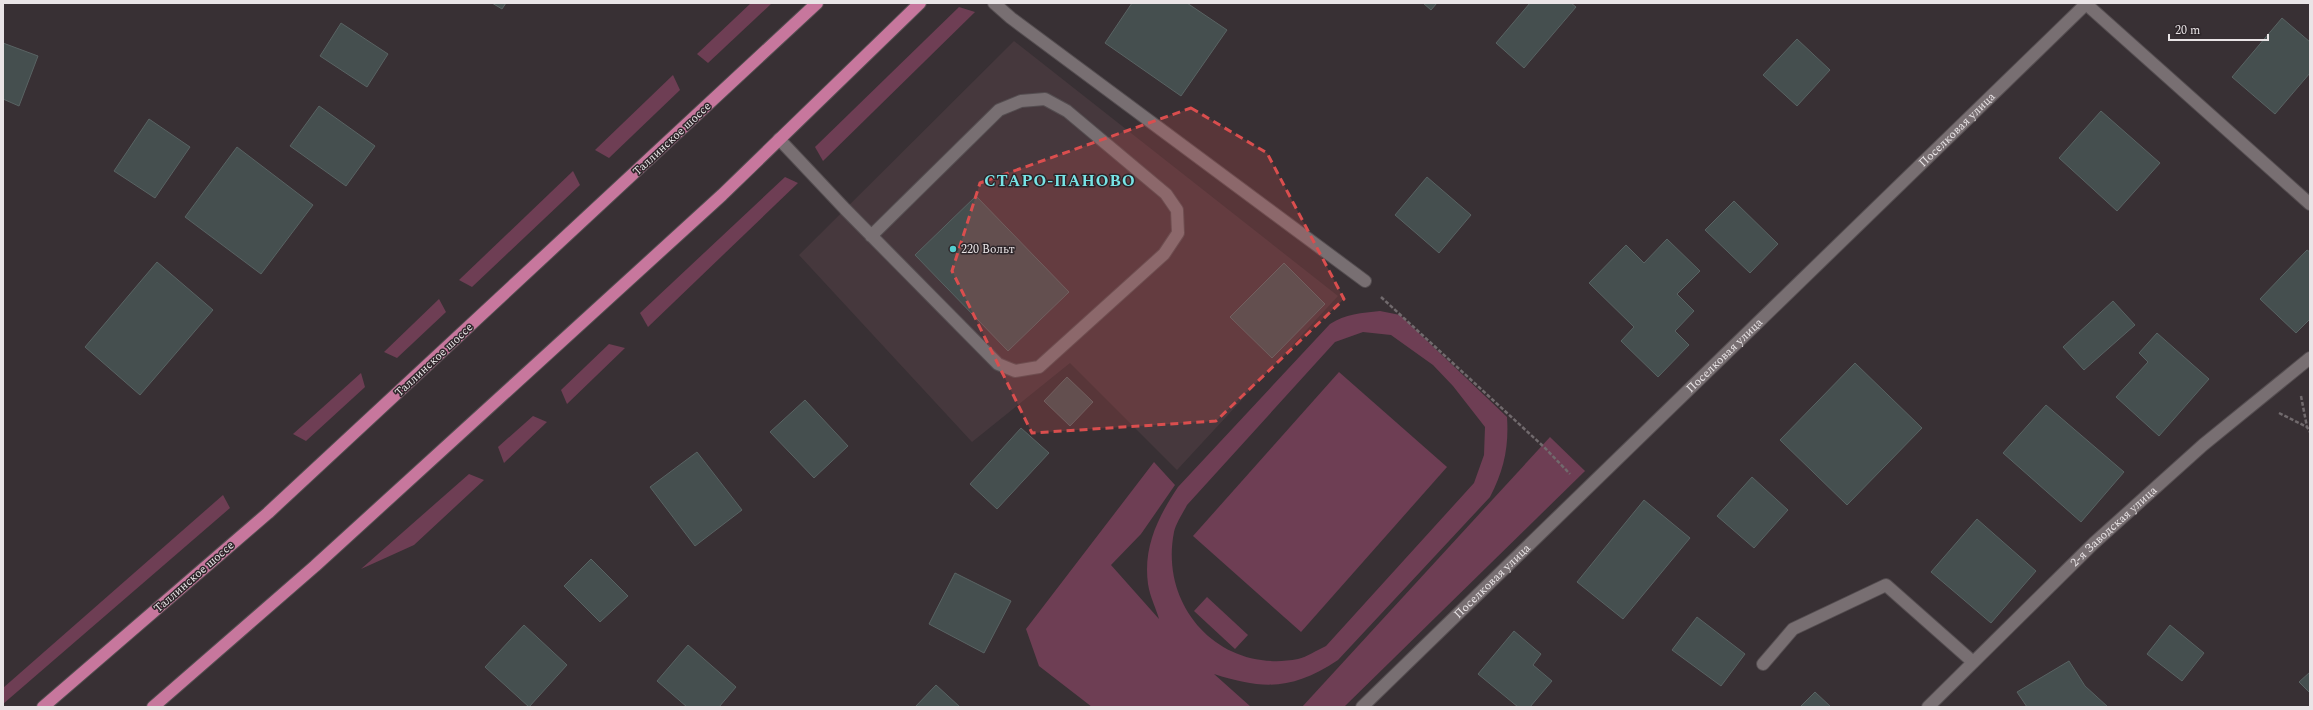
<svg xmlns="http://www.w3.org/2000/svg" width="2313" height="710" viewBox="0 0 2313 710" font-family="Spectral,serif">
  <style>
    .built { fill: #46383d }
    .green { fill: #6e3e54; fill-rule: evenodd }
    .building { fill: #454f4f; stroke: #596363 }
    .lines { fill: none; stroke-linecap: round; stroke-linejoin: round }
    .lane-casing { stroke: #544d50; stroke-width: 14 }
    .street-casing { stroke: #544d50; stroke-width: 14 }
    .primary-casing { stroke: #544d50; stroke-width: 14 }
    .path { stroke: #716a6d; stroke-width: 2.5; stroke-dasharray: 4 2; stroke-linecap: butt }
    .lane { stroke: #786f72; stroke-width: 12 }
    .street { stroke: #786f72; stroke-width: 12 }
    .primary { stroke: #c7779d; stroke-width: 12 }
    .marked { fill: #da4e4e; fill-opacity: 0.2; stroke: #da4e4e; stroke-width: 3; stroke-dasharray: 8 5; stroke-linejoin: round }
    .poi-dot { fill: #52cdcf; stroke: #2e262a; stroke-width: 1.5 }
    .labels { text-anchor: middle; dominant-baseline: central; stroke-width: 3; stroke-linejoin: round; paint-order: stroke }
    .street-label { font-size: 12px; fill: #e9e4e6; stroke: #2e262a }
    .poi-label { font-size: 12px; fill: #e9e4e6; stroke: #2e262a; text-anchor: start }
    .district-label { font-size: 16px; font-weight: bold; letter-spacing: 1px; fill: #78e4e6; stroke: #2e262a }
  </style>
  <rect width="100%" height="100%" fill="#383034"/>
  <!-- built -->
  <polygon class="built" points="1014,41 1338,296 1177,470 1070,363 972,442 799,255"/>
  <!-- green -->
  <g class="green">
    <polygon points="751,3 772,3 708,63 697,54"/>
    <polygon points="959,7 975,12 823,161 815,147"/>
    <polygon points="673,75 680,90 609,158 595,150"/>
    <polygon points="573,171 580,185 472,287 459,280"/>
    <polygon points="785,177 798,183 648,327 640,313"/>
    <polygon points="439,299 446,312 397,358 384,352"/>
    <path d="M 1380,311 L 1400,315 L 1507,417 C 1509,447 1504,470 1490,497 L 1338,660 C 1293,690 1264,690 1214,674 L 1251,707 L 1092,707 L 1039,666 L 1026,629 L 1154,462 L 1175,485 L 1141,534 L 1111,565 L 1159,619 C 1156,608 1150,597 1148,584 C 1143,547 1158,517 1178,487 L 1330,324 C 1345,314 1362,313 1380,311 ZM 1363,332 L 1391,335 L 1433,365 L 1453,386 L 1485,427 L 1484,455 L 1474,483 L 1326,646 C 1317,650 1307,657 1298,659 C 1221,674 1159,608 1174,532 C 1176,523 1183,513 1187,505 L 1335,342 Z"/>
    <polygon points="609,344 625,348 567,404 561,390"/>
    <polygon points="1339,372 1447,467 1301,632 1193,536"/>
    <polygon points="361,373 365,387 306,441 293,434"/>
    <polygon points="533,416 547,422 504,463 498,447"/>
    <polygon points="1550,437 1585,471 1344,707 1302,707"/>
    <polygon points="469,474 484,480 414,545 361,569"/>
    <polygon points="223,495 230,508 3,704 3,688"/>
    <polygon points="1207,597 1248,635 1235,649 1194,611"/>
  </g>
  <!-- building -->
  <g class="building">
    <polygon points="492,3 506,3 502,9"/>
    <polygon points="1132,3 1187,3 1227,30 1181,96 1105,43"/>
    <polygon points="1423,3 1437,3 1431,10"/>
    <polygon points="1530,3 1571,3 1576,7 1524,68 1496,43"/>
    <polygon points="2282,18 2310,42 2310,73 2275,114 2232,77"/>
    <polygon points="341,23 388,54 367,87 320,56"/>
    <polygon points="1797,39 1830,70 1797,106 1763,75"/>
    <polygon points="3,43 38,56 19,106 3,99"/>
    <polygon points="319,106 375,146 346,186 290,146"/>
    <polygon points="2101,111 2160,163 2117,211 2059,158"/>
    <polygon points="149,119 190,147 155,198 114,171"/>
    <polygon points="237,147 313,205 261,274 185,217"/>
    <polygon points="1427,177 1471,215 1439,253 1395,215"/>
    <polygon points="976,196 1069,292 1008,351 915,255"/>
    <polygon points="1734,201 1778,244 1750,273 1705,230"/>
    <polygon points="1667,239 1700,271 1677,294 1694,311 1675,331 1689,345 1658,377 1621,341 1634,327 1589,283 1626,245 1644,263"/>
    <polygon points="2307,250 2310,252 2310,319 2296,333 2260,299"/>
    <polygon points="157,262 213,310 140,395 85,347"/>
    <polygon points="1284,263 1325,304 1272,358 1230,317"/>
    <polygon points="2113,301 2135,325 2084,370 2063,347"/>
    <polygon points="2157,333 2209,379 2159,436 2116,397 2148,362 2139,353"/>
    <polygon points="1855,363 1922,428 1847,505 1780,440"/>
    <polygon points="1067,377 1093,402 1070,426 1044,401"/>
    <polygon points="805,400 848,446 814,478 770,432"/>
    <polygon points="2046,405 2124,472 2081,522 2003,453"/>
    <polygon points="1021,428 1049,453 997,509 970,484"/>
    <polygon points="697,452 742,510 695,546 650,487"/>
    <polygon points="1752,477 1788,510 1754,548 1717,516"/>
    <polygon points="1644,500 1690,538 1623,619 1577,582"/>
    <polygon points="1977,519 2036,571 1991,623 1931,572"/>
    <polygon points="591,559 628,596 600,622 564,586"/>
    <polygon points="955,573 1011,601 984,653 929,624"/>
    <polygon points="1697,617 1745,654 1721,686 1672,650"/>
    <polygon points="524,625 567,665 529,707 485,667"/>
    <polygon points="2170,625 2204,653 2182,681 2147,654"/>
    <polygon points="1514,631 1541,654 1533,665 1552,681 1530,707 1518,707 1478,674"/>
    <polygon points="688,645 736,687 719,707 687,707 657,681"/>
    <polygon points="2069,661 2085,686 2108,707 2027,707 2017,692"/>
    <polygon points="2310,672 2310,693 2299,682"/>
    <polygon points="936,685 960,707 915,707"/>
    <polygon points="1815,692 1831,707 1800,707"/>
  </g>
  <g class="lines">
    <!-- lane casing -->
    <g class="lane-casing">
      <g id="lane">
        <polyline points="994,3 1011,18 1365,281"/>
        <polyline points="779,139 845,209 998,364 1015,371 1039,367 1164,254 1178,233 1177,210 1166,194 1067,111 1045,99 1021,101 999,110 871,236"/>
        <polyline points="1763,664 1793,629 1886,585 1973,662"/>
      </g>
    </g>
    <!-- street casing -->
    <g class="street-casing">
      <g id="street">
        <polyline points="2085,3 2310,204"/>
        <path id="s1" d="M 1362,707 L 2087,3"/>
        <path id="s2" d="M 1928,707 L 2094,543 L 2203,445 L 2310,358"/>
      </g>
    </g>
    <!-- primary casing -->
    <g class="primary-casing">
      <g id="primary">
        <polyline points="43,707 268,513 817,3"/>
        <polyline points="153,707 315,566 722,195 920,3"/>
      </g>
    </g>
    <!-- path -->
    <g class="path">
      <polyline points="1381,297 1544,447 1570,474"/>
      <polyline points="2301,396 2307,427 2310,432"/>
      <polyline points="2279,413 2307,427"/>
    </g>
    <!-- lane -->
    <use href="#lane" class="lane"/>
    <!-- street -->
    <use href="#street" class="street"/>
    <!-- primary -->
    <use href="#primary" class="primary"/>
  </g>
  <!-- marked area -->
  <path class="marked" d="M 1191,108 L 1267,153 L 1344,299 L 1216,421 L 1032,433 L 952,271 L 980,183 Z"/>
  <!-- markers -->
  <circle class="poi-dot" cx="953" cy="249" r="4"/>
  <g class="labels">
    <!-- street labels -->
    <g class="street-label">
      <text stroke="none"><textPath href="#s1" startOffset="829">Поселковая улица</textPath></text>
      <text transform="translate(672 139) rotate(-43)">Таллинское шоссе</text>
      <text stroke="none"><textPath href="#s1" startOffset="505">Поселковая улица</textPath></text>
      <text transform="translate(434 360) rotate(-43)">Таллинское шоссе</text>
      <text stroke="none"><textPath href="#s2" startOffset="259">2-я Заводская улица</textPath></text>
      <text transform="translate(194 577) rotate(-41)">Таллинское шоссе</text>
      <text stroke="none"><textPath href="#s1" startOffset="181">Поселковая улица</textPath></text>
    </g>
    <!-- poi labels -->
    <g class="poi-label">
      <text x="961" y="249">220 Вольт</text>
    </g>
    <!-- district labels -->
    <g class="district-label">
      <text x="1060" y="181">СТАРО-ПАНОВО</text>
    </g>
  </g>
  <!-- border -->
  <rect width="2313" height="710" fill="none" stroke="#e9e4e6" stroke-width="8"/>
  <!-- scale -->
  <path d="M2169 34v6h99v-6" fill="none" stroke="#e9e4e6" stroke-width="2"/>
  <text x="2175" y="34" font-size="12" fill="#e9e4e6" stroke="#2e262a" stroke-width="3" paint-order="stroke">20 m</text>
</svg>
